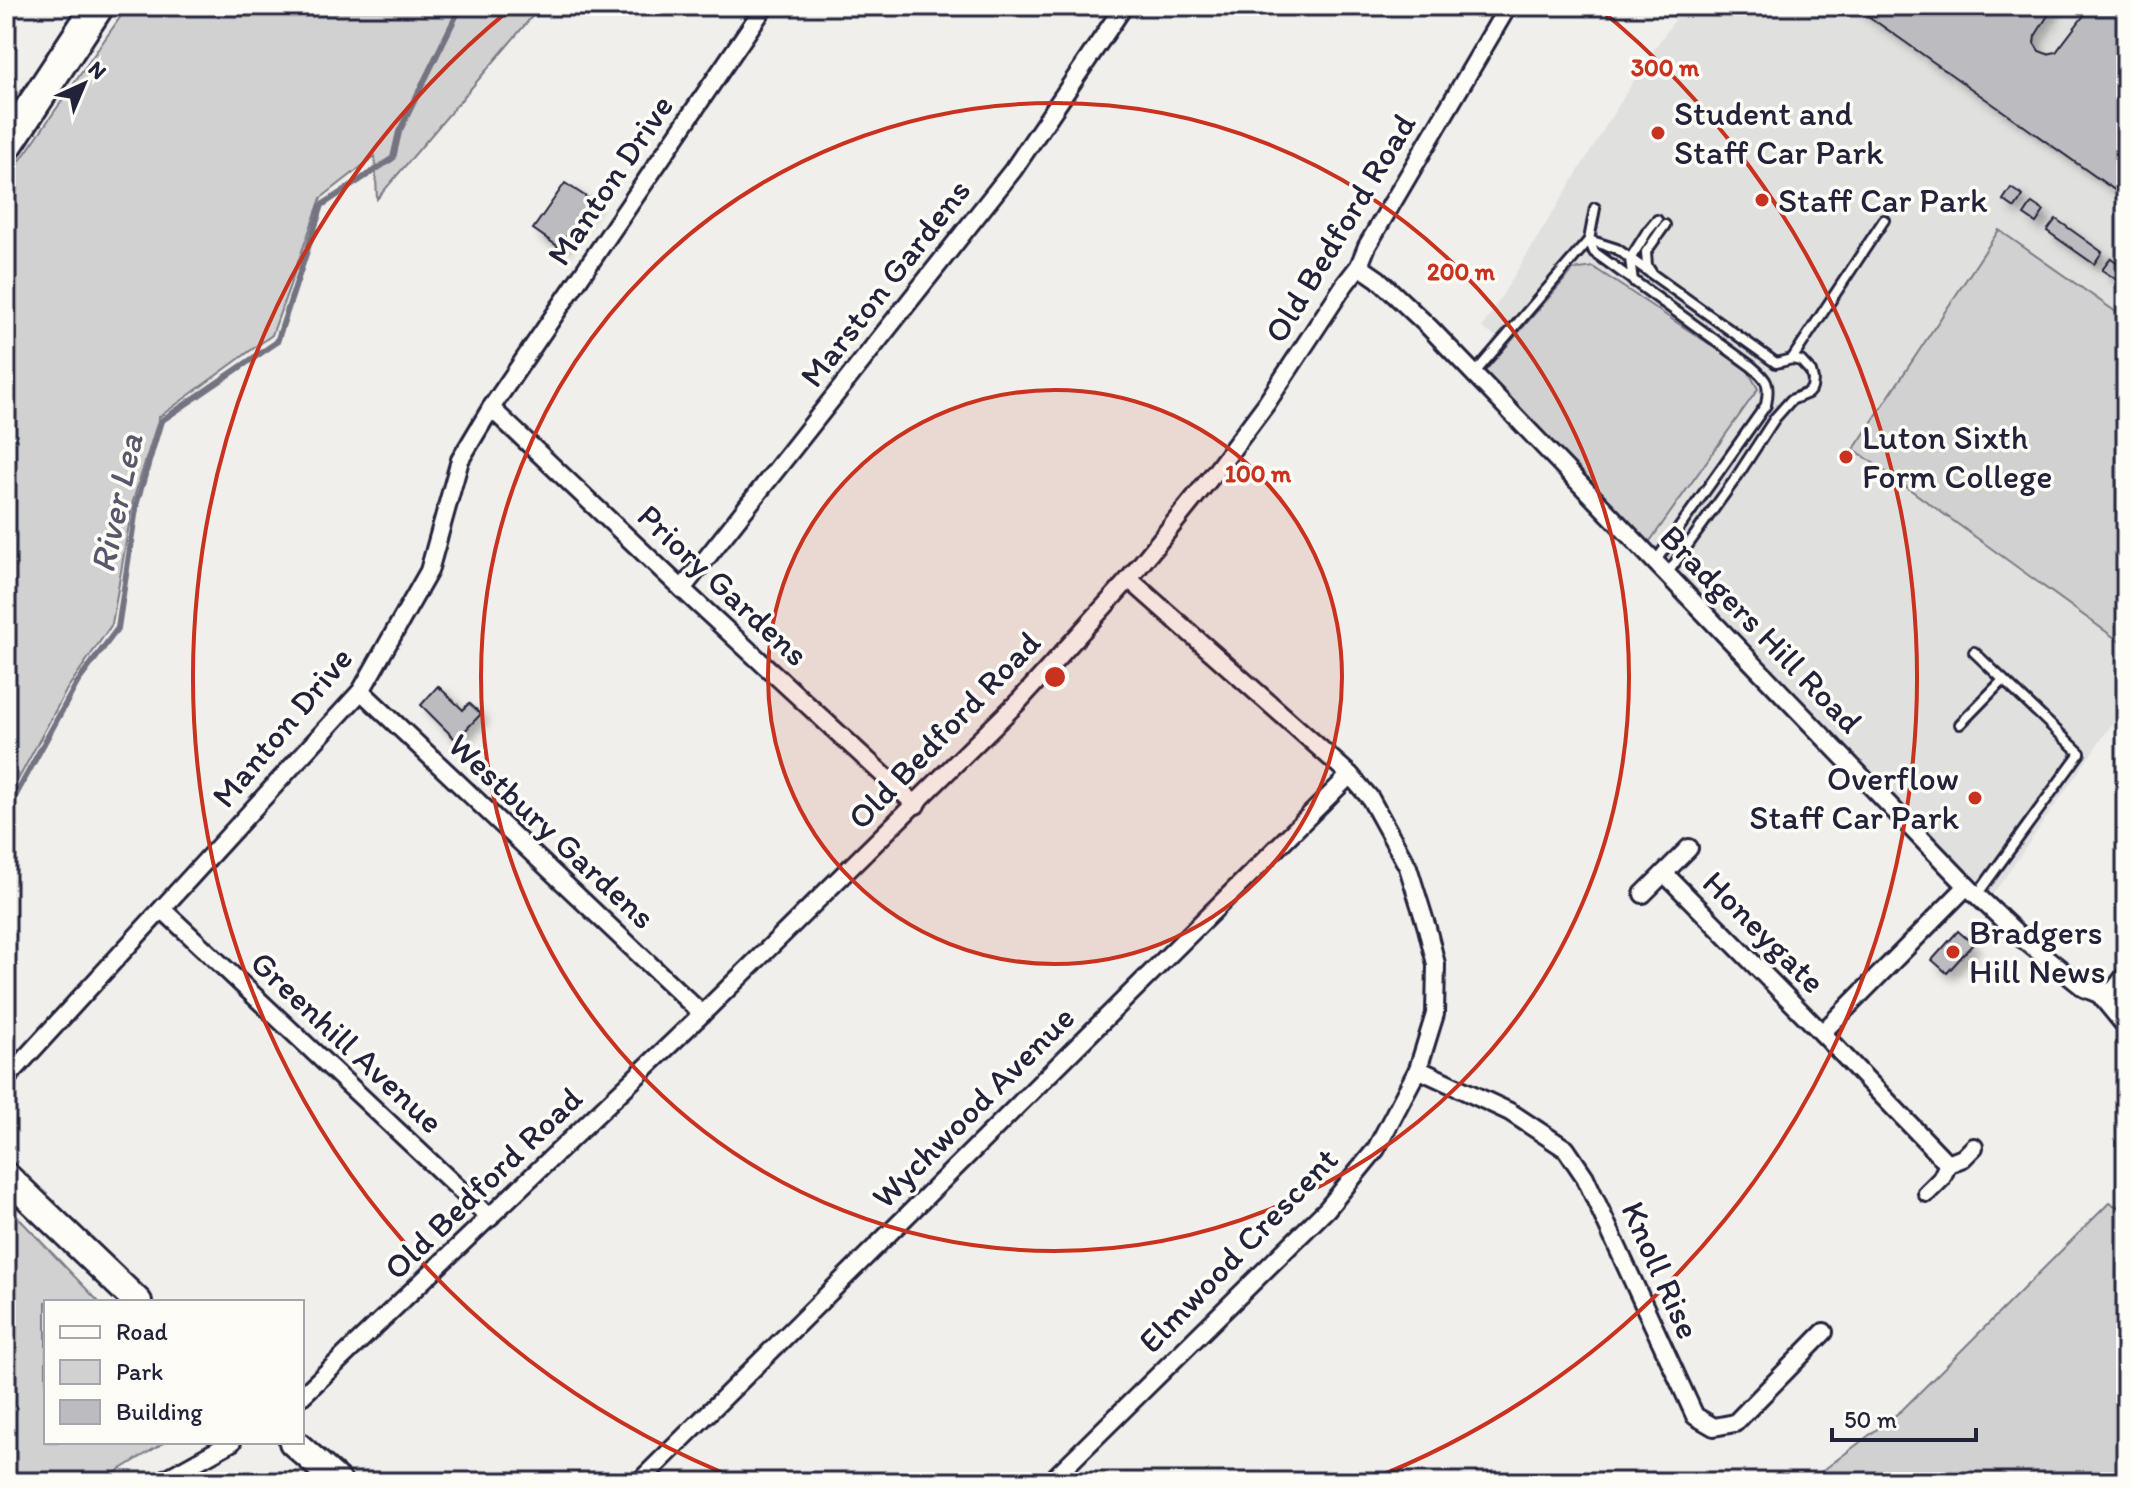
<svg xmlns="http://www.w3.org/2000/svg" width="2132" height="1488" viewBox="0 0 2132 1488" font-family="Itim,sans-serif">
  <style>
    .built { fill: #e0e0df }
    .green { fill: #d2d1d1; stroke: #7a7a86; stroke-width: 2 }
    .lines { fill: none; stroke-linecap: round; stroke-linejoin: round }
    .stream { stroke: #737381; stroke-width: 6 }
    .building { fill: #bcbcc0; stroke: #22223b; stroke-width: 2; filter: url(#shadow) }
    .lane-casing { stroke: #22223b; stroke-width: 14 }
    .street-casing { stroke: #22223b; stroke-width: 22 }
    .primary-casing { stroke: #22223b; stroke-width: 32 }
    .highway-casing { stroke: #22223b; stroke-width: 36 }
    .lane { stroke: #fdfcf7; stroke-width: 8 }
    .street { stroke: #fdfcf7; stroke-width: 16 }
    .primary { stroke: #fdfcf7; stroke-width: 26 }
    .highway { stroke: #fdfcf7; stroke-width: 30 }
    .ring { fill: none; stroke: #c8321e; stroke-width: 4 }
    .poi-dot { fill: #c8321e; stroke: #fdfcf7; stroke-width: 3 }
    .labels { text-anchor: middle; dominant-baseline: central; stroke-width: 7; stroke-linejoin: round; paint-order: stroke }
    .poi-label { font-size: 34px; fill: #22223b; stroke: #fdfcf7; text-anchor: start }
    .street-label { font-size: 34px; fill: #22223b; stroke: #fdfcf7 }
    .water-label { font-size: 36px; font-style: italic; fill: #58586a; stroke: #fdfcf7 }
    .centre { fill: #c8321e; stroke: #fdfcf7; stroke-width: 4 }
    .ring-label { font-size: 24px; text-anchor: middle; font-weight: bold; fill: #c8321e; stroke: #fdfcf7; stroke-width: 7; stroke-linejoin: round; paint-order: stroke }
  </style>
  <defs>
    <filter id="shadow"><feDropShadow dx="7" dy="7" stdDeviation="4" flood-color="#0004"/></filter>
  </defs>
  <rect width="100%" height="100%" fill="#f0efec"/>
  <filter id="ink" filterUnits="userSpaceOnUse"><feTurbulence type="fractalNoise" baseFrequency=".0125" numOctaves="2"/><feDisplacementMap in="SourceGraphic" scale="16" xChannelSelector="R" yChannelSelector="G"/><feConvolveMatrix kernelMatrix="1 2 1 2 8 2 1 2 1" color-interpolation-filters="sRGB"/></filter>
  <g filter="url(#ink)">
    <!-- built -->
    <polygon class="built" points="1685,6 2126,6 2126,704 1991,897 1648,544 1485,371 1498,338 1482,328 1647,59"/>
    <!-- green -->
    <g class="green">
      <polygon points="128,6 541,6 377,199 375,156 321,198 272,335 159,417 133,501 112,624 67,689 6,802 6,181"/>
      <polygon points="1999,230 2126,319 2126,646 1854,449"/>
      <polygon points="1593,267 1747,369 1758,389 1648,544 1485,371 1573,270"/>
      <polygon points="2109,1203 2126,1210 2126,1482 1808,1482 1902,1410"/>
      <polygon points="6,1205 99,1302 46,1302 46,1442 165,1442 100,1482 6,1482"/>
    </g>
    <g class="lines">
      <!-- stream -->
      <polyline class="stream" points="6,813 77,683 118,628 137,502 161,421 277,342 322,205 393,158 399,132 461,6"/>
    </g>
    <!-- building -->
    <g class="building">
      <polygon points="1854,6 1976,6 1981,9 1983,6 2054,6 2035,36 2034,43 2039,51 2047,54 2056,52 2091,6 2126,6 2126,114 2121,121 2126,124 2126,198"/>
      <polygon points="565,183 591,200 559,247 533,229"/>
      <polygon points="2011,188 2023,196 2015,208 2003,200"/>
      <polygon points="2032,203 2044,211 2036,223 2024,215"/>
      <polygon points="2056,219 2102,252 2094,264 2047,231"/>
      <polygon points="2111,258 2126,269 2126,286 2102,270"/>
      <polygon points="438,686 463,710 469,703 481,714 456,740 421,705"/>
      <polygon points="1958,931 1973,944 1947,973 1932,960"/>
    </g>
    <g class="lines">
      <!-- lane casing -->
      <g class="lane-casing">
        <g id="lane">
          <path d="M 1595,208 L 1589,240 L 1594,252 L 1751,366 C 1768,380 1770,384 1766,405 L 1655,562"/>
          <polyline points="1651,272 1647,266 1646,252 1665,225"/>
          <polyline points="1633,281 1630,259 1647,232 1657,220"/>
          <polyline points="1792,359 1884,220"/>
          <polyline points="1474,374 1589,240 1617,249 1776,363 1792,359 1801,361 1811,372 1813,380 1812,388 1808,393 1791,400 1775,418 1736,478 1667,574"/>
          <polyline points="1974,652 2080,753 1977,895"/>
          <polyline points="1960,724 2003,680"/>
        </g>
      </g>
      <!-- street casing -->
      <g class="street-casing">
        <g id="street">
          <polyline points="1359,266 1378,279 1429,327 1967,886 2023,939 2084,988 2099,994 2122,1022 2126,1024"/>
          <polyline points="491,408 682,589 916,805"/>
          <polyline points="682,589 1013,170 1124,6"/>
          <polyline points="361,691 702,1014"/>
          <polyline points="1664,873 1822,1033 1967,886"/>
          <polyline points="1643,894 1689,848"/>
          <polyline points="162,909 490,1218"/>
          <polyline points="2099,994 2114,990 2126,974"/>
          <polyline points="1822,1033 1948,1164"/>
          <polyline points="1418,1069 1510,1112 1566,1149 1585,1177 1695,1416 1714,1427 1735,1423 1824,1332"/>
          <polyline points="6,1079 361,691 429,571 460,460 491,408 765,6"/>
          <polyline points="1927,1193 1941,1179 1948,1164 1963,1158 1974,1147"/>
          <polyline points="302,1396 702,1014 1020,700 1129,579 1216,471 1266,404 1345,284 1359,266 1367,246 1508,6"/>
          <polyline points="160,1482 232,1442"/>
          <polyline points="639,1482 1350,775"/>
          <polyline points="1050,1482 1327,1209 1376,1149 1418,1069 1435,1014 1436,964 1427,928 1408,867 1370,798 1350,775 1129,579"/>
        </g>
      </g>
      <!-- primary casing -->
      <g class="primary-casing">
        <g id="primary">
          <polyline points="6,1176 138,1302"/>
          <polyline points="293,1442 338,1482"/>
        </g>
      </g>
      <!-- highway casing -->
      <g class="highway-casing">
        <polyline id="highway" points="6,146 98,6"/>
      </g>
      <!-- lane -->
      <use href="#lane" class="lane"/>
      <!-- street -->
      <use href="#street" class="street"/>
      <!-- primary -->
      <use href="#primary" class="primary"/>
      <!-- highway -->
      <use href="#highway" class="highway"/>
    </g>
  </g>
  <!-- distance rings -->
  <circle cx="1055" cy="677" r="287" fill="#c8321e" fill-opacity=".12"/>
  <g class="ring">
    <circle cx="1055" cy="677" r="287"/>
    <circle cx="1055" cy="677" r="574"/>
    <path d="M746 1482A862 862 0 0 1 513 7M1597 7A862 862 0 0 1 1364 1482"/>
  </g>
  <!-- markers -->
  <g class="poi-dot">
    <circle cx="1658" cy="133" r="8"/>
    <circle cx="1762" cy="200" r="8"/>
    <circle cx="1846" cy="457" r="8"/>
    <circle cx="1975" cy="798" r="8"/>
    <circle cx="1953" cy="952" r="8"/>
  </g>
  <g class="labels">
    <!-- poi labels -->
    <g class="poi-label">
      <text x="1674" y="113">Student and<tspan x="1674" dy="39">Staff Car Park</tspan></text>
      <text x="1778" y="200">Staff Car Park</text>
      <text x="1862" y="437">Luton Sixth<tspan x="1862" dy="39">Form College</tspan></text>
      <text x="1959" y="778" text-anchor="end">Overflow<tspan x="1959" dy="39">Staff Car Park</tspan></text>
      <text x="1969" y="932">Bradgers<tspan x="1969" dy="39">Hill News</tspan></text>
    </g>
    <!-- street labels -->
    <g class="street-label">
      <text transform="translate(610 180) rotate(-56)">Manton Drive</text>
      <text transform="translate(1340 228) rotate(-59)">Old Bedford Road</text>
      <text transform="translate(885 283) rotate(-52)">Marston Gardens</text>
      <text transform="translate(723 585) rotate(43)">Priory Gardens</text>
      <text transform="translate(1761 629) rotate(46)">Bradgers Hill Road</text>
      <text transform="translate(282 727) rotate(-50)">Manton Drive</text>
      <text transform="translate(944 730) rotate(-46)">Old Bedford Road</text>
      <text transform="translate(552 831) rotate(43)">Westbury Gardens</text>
      <text transform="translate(1764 932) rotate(45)">Honeygate</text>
      <text transform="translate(347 1042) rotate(43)">Greenhill Avenue</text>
      <text transform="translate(973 1107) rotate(-45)">Wychwood Avenue</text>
      <text transform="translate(483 1183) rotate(-44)">Old Bedford Road</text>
      <text transform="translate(1238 1250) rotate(-46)">Elmwood Crescent</text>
      <text transform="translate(1661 1270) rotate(66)">Knoll Rise</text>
    </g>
    <!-- water labels -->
    <g class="water-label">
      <text transform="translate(116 503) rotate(-78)">River Lea</text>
    </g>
  </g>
  <circle cx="1055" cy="677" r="12" class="centre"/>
  <g class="ring-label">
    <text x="1665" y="76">300 m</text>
    <text x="1461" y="280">200 m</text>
    <text x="1258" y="482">100 m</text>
  </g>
  <!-- margin -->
  <rect width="2132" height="1488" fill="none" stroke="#fdfcf7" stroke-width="32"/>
  <rect x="16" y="16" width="2100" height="1456" fill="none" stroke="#22223b" stroke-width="3" filter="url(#ink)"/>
  <!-- legend -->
  <rect x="44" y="1300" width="260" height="144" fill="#fdfcf7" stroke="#a5a5ac" stroke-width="2"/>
  <rect x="60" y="1326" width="40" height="12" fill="#fdfcf7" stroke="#a5a5ac" stroke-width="2"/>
  <text x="116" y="1340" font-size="24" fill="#22223b">Road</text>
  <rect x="60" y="1360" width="40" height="24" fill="#d2d1d1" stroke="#a5a5ac" stroke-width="2"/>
  <text x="116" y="1380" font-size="24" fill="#22223b">Park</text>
  <rect x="60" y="1400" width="40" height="24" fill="#bcbcc0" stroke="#a5a5ac" stroke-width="2"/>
  <text x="116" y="1420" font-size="24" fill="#22223b">Building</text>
  <!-- north arrow -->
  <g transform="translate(84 84) rotate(44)" stroke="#fdfcf7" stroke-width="6" paint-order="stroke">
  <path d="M0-6L14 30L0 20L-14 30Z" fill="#22223b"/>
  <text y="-12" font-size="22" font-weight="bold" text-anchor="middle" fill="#22223b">N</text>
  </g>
  <!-- scale -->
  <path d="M1832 1428v12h144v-12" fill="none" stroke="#22223b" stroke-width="4"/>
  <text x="1844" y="1428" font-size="24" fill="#22223b" stroke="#fdfcf7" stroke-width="6" paint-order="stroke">50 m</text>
</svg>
